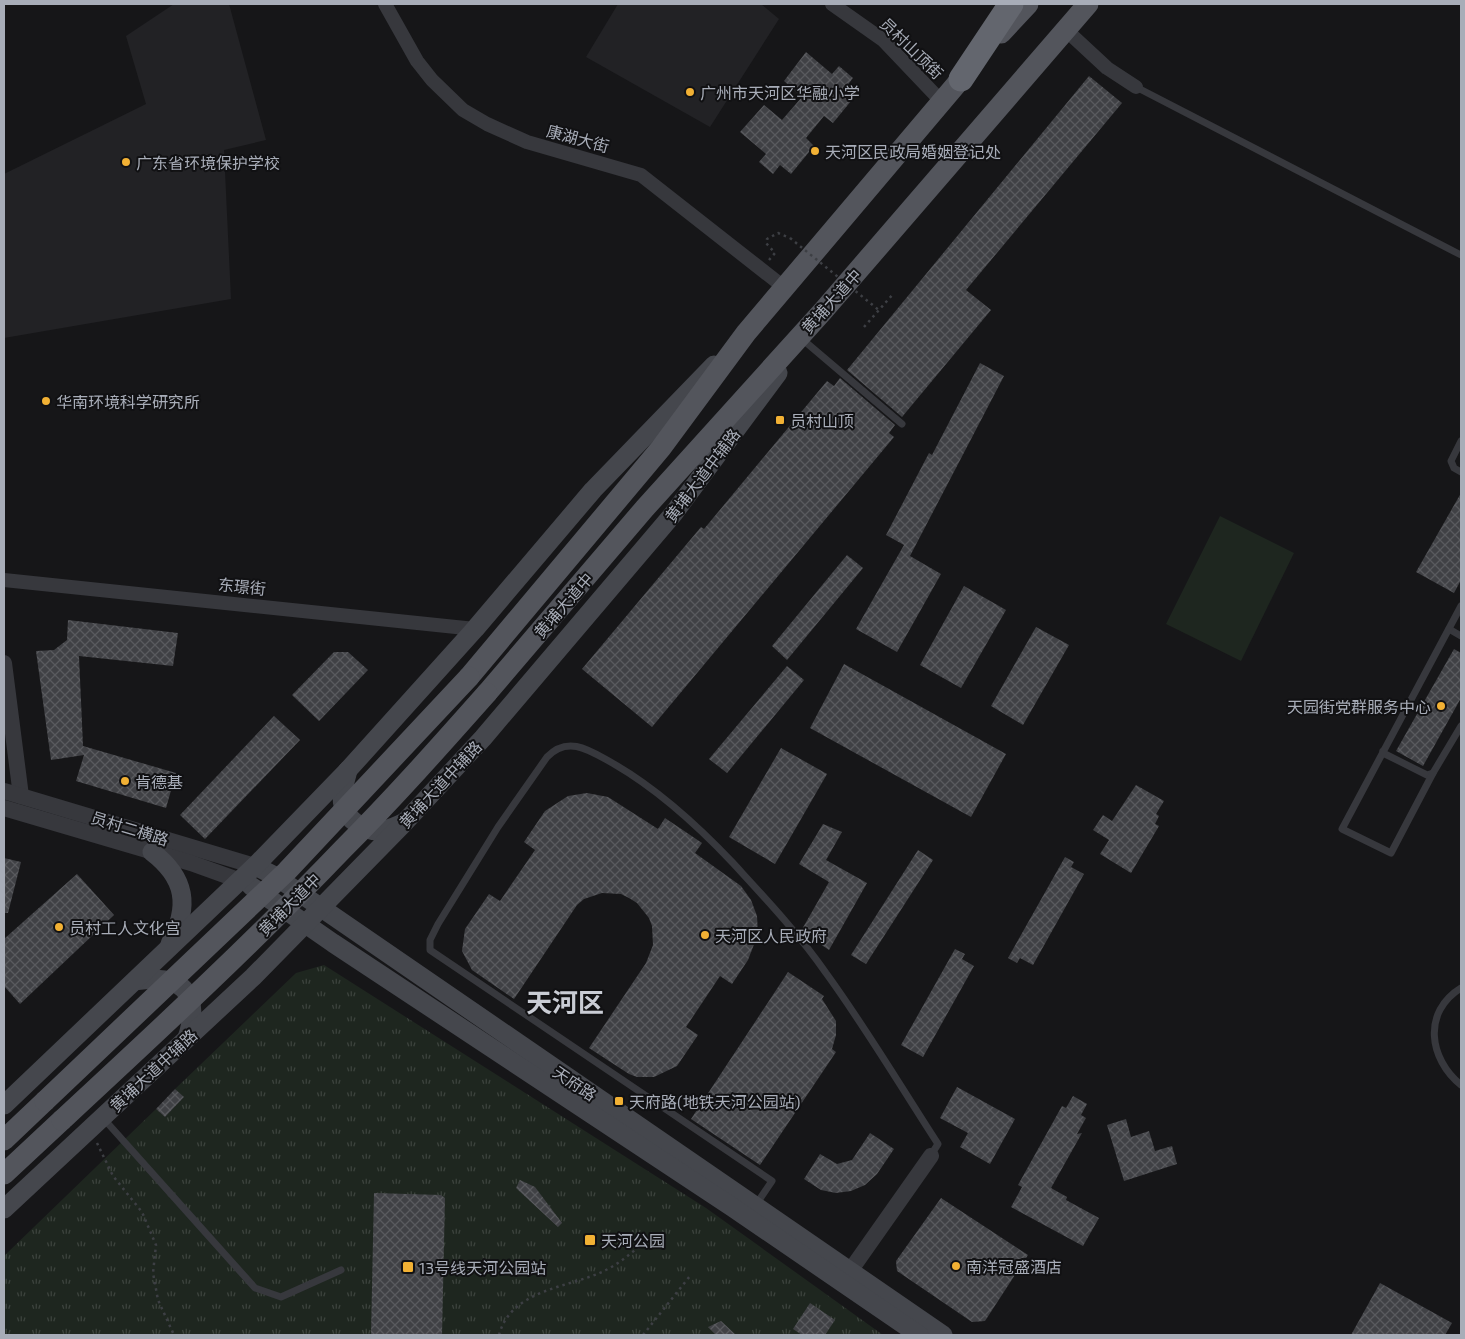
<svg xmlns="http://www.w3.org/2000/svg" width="1465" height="1339" viewBox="0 0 1465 1339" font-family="'Exo 2','Noto Sans SC',sans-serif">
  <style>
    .built { fill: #222225 }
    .grass { fill: #1e261f }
    .park { fill: url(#park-tufts) }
    .building { fill: url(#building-cross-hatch) }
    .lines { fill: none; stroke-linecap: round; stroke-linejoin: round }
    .path { stroke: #3d3f44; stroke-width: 2.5; stroke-dasharray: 2.5 4; stroke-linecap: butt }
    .service { stroke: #37383d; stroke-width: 7 }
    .minor { stroke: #37383d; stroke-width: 14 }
    .tertiary { stroke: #37383d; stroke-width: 16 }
    .secondary { stroke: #45474d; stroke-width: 19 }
    .primary { stroke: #53555c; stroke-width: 21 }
    .motorway { stroke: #63666e; stroke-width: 25 }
    .path-bridge { stroke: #3d3f44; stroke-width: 2.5; stroke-dasharray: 2.5 4; stroke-linecap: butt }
    .primary-bridge { stroke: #53555c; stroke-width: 21 }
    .poi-dot { fill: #f2b134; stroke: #111113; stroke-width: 2 }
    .labels { text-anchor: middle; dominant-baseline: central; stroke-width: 4; stroke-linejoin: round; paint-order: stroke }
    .street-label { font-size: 16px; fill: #a8adb8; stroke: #111113 }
    .poi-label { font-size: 16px; fill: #a8adb8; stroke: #111113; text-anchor: start }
    .town-label { font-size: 26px; font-weight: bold; fill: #c9ccd4; stroke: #111113 }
  </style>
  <defs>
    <pattern id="park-tufts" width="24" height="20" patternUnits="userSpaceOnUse" patternTransform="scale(1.25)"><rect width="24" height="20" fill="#1e261f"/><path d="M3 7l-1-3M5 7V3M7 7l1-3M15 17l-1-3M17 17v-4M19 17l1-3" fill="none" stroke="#3c433d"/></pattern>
    <pattern id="building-cross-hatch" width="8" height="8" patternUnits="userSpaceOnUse" patternTransform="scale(1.25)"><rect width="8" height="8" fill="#404145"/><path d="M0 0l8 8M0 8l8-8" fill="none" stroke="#595a5e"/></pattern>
  </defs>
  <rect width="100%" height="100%" fill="#161618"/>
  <!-- built -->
  <g class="built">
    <polygon points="174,4 229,4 266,140 224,150 231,299 4,338 4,174 146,104 126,36"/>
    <polygon points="618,4 761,4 779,19 710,127 586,57"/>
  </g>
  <!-- grass -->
  <polygon class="grass" points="1220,516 1294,553 1241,661 1166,624"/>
  <!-- park -->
  <polygon class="park" points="324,965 706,1208 883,1335 4,1335 4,1256 156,1109 165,1117 183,1098 175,1089 296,973"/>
  <!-- building -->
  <g class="building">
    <polygon points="806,52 832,74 839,66 853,78 846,87 856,95 833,123 824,116 806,138 814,146 791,174 780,165 773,174 759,162 766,154 740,132 764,105 782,120 802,97 784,81"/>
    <polygon points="1089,76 1122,103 966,290 991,310 902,417 847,370"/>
    <polygon points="980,363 1004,376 910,556 941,574 897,652 856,629 904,545 886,535 929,453 932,455"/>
    <polygon points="840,378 895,425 889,433 894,437 652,727 582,669 701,527 704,529 827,381 834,386"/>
    <polygon points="1461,493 1461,580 1454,593 1416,572"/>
    <polygon points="847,555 863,568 787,660 772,646"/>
    <polygon points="964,586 1006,610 961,688 920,665"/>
    <polygon points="68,620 178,633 173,666 79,656 83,746 176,773 166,808 76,781 84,755 51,760 36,651 54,650 67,640"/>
    <polygon points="1036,627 1069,645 1023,725 991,706"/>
    <polygon points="1454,649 1461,653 1461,698 1423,766 1396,751"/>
    <polygon points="334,652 348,652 368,670 319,721 292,695"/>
    <polygon points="844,664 1006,754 971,817 810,728"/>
    <polygon points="787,666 804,680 727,773 709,759"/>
    <polygon points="274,716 300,740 205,839 180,815"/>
    <polygon points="781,748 827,774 775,864 729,837"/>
    <polygon points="1136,785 1164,801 1156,814 1159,816 1155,824 1159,826 1131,873 1100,854 1109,840 1093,830 1103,815 1112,821"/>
    <polygon points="587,793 608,797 658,829 665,818 702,843 695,853 741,886 751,900 757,916 758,934 748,960 732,984 720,976 686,1027 698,1035 677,1066 654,1077 637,1077 629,1074 589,1048 646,963 653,945 652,926 649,918 637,903 629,898 621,894 602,893 584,899 577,905 514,999 472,970 462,951 465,929 489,894 500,901 535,850 524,842 545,811 568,796"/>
    <polygon points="823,824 842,832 826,860 867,883 829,950 801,931 829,882 799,864"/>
    <polygon points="918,850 933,860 866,964 851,955"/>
    <polygon points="1065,857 1074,862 1071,867 1084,874 1033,965 1020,958 1017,963 1008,958"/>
    <polygon points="4,858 21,862 8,913 4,913"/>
    <polygon points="77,874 114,915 20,1004 4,986 4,939"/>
    <polygon points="955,949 965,954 962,959 974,966 923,1057 901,1045"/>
    <polygon points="788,972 824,996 822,999 836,1021 836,1035 832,1049 836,1052 760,1165 691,1119"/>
    <polygon points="957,1087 1015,1119 990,1164 960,1147 968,1133 940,1118"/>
    <polygon points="175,1089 184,1097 165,1117 156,1109"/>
    <polygon points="1073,1096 1087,1104 1081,1115 1086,1118 1077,1134 1082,1133 1051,1188 1067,1197 1066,1200 1099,1218 1083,1246 1011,1207 1022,1187 1018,1185 1062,1106 1066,1108"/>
    <polygon points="1126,1119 1131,1137 1149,1131 1155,1151 1172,1146 1177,1164 1124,1181 1107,1125"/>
    <polygon points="870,1133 894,1149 877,1174 865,1185 851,1191 836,1193 821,1190 804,1179 820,1154 837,1164 852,1160"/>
    <polygon points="520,1180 535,1187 562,1223 558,1227 516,1188"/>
    <polygon points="374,1193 441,1195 445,1198 442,1335 371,1335"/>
    <polygon points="941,1198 1028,1255 985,1321 972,1322 897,1271 896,1261"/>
    <polygon points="1380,1283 1452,1323 1445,1335 1351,1335"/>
    <polygon points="810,1303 835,1320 825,1335 802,1335 793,1329"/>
    <polygon points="721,1321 736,1335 716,1335 708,1327"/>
  </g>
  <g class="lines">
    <!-- path -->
    <g class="path">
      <polyline points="769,260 775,253 766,243 767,239 778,233 790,238"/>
      <polyline points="864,327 894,293"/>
      <polyline points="97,1143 113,1176 142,1212 156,1245 153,1273 158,1300 174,1335"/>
      <path d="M 499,1335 C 511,1290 566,1288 602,1272 C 621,1263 639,1248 653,1232"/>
      <polyline points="643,1335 690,1276"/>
    </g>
    <!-- service -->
    <g class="service">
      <polyline points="1136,87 1461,255"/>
      <polyline points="802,339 902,424"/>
      <polyline points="1461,441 1451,461 1454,468 1461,472"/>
      <polyline points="1449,629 1461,636"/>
      <polyline points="1383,751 1385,754 1427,775 1433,773 1461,726"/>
      <polyline points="1433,773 1391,853 1342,829 1461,606"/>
      <path d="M 1461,988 C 1422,1012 1429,1059 1461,1085"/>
      <polyline points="103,1118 255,1288 281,1297 341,1270"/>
      <path d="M 755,1206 L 772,1181 L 430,950 L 430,940 L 438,924 L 498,827 L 547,757 C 569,734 592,752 614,764 C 659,790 698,826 733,863 C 765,898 799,934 826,973 C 866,1028 901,1087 938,1144 L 931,1155"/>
    </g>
    <!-- minor -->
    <g class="minor">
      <polyline points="385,4 417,61 432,80 463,110 487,124 527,142 641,175 785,288"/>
      <polyline points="832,4 883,40 942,102"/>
      <polyline points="1066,30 1107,68 1136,87"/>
      <polyline points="4,580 475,629"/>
    </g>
    <!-- tertiary -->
    <g class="tertiary">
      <polyline points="4,663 21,796"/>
      <polyline points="4,791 255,866"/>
      <polyline points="4,808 191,863 241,881"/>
      <polyline points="843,1281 931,1156"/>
    </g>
    <!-- secondary -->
    <g class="secondary">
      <path d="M 348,770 C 346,780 340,794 343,805 C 347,820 365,832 380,831 C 388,830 396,826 403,823"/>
      <path d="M 152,852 C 186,878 190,906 170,944"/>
      <polyline points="255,866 275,876 943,1335"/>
      <polyline points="251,886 333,943 732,1207 919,1335"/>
      <path d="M 135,981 C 181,973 202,992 187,1038"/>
      <polyline points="4,1105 255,866 348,770 475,629 593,490 714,365"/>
      <polyline points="4,1209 253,977 404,823 483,738 674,513 778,373"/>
    </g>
    <!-- primary -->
    <g class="primary">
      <polyline points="1001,33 1028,4"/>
      <polyline points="469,677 661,448 746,333 971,67"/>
      <polyline points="487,693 645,508 823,311 1088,4"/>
      <polyline points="4,1140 45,1101"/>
      <polyline points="4,1174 62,1120"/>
    </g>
    <!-- motorway -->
    <polyline class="motorway" points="961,79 1011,4"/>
    <!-- path-bridge -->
    <polyline class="path-bridge" points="790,238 880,311"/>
    <!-- primary-bridge -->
    <g class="primary-bridge">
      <polyline points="45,1101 287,871 469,677"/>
      <path d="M 62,1120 C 158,1031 253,943 343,849 C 393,799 440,746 487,693"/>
    </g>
  </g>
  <!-- markers -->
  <g class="poi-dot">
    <circle cx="690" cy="92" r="5"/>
    <circle cx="815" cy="151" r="5"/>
    <circle cx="126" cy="162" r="5"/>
    <circle cx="46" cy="401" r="5"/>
    <rect x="775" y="415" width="10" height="10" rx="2.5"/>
    <circle cx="1441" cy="706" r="5"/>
    <circle cx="125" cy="781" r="5"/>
    <circle cx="59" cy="927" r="5"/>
    <circle cx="705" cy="935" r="5"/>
    <rect x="614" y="1096" width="10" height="10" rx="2.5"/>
    <rect x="584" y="1234" width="12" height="12" rx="2.5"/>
    <circle cx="956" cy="1266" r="5"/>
    <rect x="402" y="1261" width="12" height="12" rx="2.5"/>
  </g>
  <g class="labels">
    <!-- street labels -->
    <g class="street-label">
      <text transform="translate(912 48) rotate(44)">员村山顶街</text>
      <text transform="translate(578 138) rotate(15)">康湖大街</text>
      <text transform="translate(831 301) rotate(-48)">黄埔大道中</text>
      <text transform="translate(702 475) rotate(-53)">黄埔大道中辅路</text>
      <text transform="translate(242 586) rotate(6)">东璟街</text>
      <text transform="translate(563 605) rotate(-49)">黄埔大道中</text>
      <text transform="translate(440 784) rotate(-47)">黄埔大道中辅路</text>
      <text transform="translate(130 828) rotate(17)">员村二横路</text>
      <text transform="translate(289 904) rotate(-45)">黄埔大道中</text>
      <text transform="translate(153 1070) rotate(-43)">黄埔大道中辅路</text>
      <text transform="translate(575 1083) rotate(34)">天府路</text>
    </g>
    <!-- poi labels -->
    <g class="poi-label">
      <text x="700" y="92">广州市天河区华融小学</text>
      <text x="825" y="151">天河区民政局婚姻登记处</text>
      <text x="136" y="162">广东省环境保护学校</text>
      <text x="56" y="401">华南环境科学研究所</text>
      <text x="790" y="420">员村山顶</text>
      <text x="1431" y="706" text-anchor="end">天园街党群服务中心</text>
      <text x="135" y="781">肯德基</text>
      <text x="69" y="927">员村工人文化宫</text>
      <text x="715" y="935">天河区人民政府</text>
      <text x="629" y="1101">天府路(地铁天河公园站)</text>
      <text x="601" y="1240">天河公园</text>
      <text x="966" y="1266">南洋冠盛酒店</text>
      <text x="419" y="1267">13号线天河公园站</text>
    </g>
    <!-- town labels -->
    <g class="town-label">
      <text x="565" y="1001">天河区</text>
    </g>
  </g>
  <!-- border -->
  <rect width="1465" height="1339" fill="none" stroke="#a8adb8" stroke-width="10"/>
</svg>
